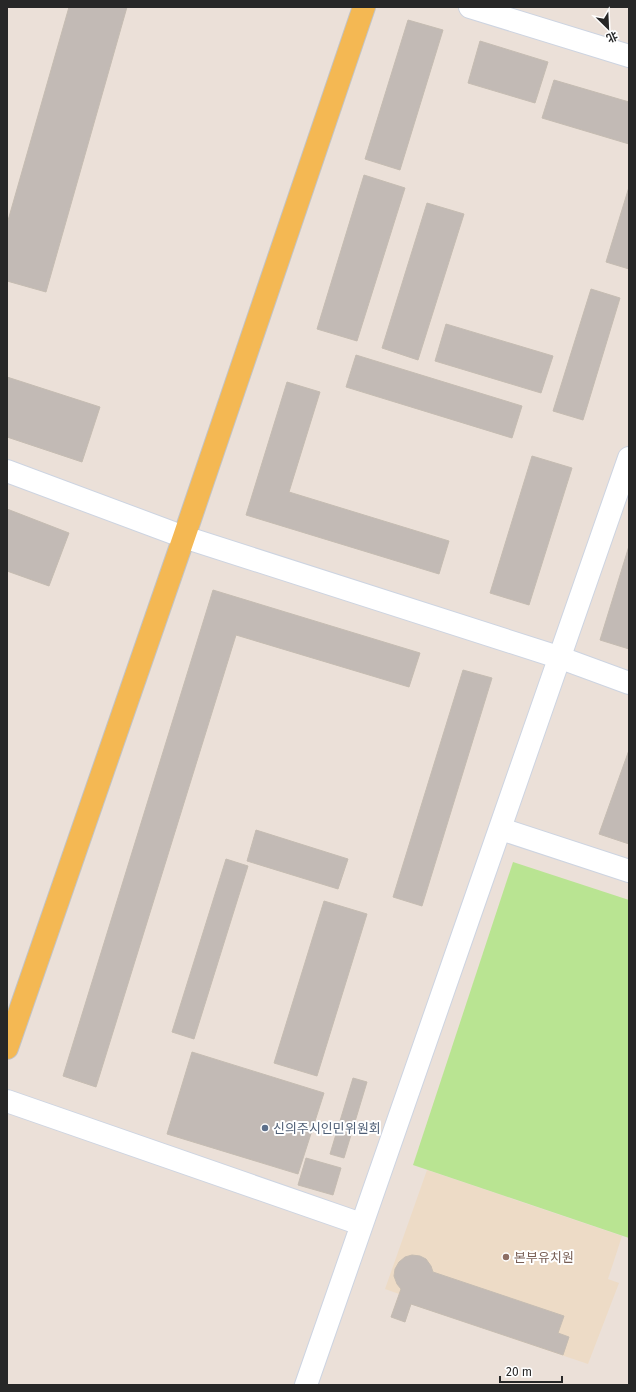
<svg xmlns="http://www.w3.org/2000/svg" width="636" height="1392" viewBox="0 0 636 1392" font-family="'Fira Sans','Noto Sans SC','Noto Sans KR',sans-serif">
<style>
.education{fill:#eddbc6}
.green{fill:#b9e492}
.building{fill:#c2bab5;stroke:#c5bcb2}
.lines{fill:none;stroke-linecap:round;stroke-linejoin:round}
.minor-casing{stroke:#cdd4e1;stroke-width:24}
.major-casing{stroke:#c3c3c3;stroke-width:24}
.minor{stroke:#fff;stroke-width:22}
.major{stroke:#f4b853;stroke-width:22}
.service-dot{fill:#5c6f8a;stroke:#fff;stroke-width:1.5}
.education-dot{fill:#8d6e63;stroke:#fff;stroke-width:1.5}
.labels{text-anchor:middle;stroke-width:4;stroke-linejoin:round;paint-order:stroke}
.service-label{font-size:13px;fill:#4e5e75;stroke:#fff;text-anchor:start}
.education-label{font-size:13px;fill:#785e54;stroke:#fff;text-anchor:start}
</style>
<rect width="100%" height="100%" fill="#ebe0d8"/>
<path class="education" d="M 427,1170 L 622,1236 L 608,1279 L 619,1283 L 588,1364 L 411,1304 L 405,1322 L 391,1317 L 399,1294 L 385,1289 Z"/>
<path class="green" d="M 513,862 L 629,900 L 629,1238 L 413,1165 Z"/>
<g class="building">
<path d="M 69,7 L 127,7 L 46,292 L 7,281 L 7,224 Z"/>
<path d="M 408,20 L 443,30 L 400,170 L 365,159 Z"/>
<path d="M 480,41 L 548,62 L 535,103 L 468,83 Z"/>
<path d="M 554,80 L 629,102 L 629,144 L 542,118 Z"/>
<path d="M 364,175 L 405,188 L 357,341 L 317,329 Z"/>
<path d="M 629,187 L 629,269 L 606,262 Z"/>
<path d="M 427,203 L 464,214 L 418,360 L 382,348 Z"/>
<path d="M 591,289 L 620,298 L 583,420 L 553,411 Z"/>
<path d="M 446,324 L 553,356 L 541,393 L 435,361 Z"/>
<path d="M 356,355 L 522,406 L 512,438 L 346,387 Z"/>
<path d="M 7,377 L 100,407 L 82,462 L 7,437 Z"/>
<path d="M 287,382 L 320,392 L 289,492 L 449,541 L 439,574 L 246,515 Z"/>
<path d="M 532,456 L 572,468 L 529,605 L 490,593 Z"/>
<path d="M 7,509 L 69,533 L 49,586 L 7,571 Z"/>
<path d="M 629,546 L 629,649 L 600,640 Z"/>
<path d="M 213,590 L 420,653 L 409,687 L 236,635 L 96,1087 L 63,1076 Z"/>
<path d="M 463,670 L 492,678 L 422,906 L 393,897 Z"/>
<path d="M 629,750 L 629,844 L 599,834 Z"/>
<path d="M 256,830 L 348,859 L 338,889 L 247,861 Z"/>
<path d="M 226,859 L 248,866 L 194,1039 L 172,1032 Z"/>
<path d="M 324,901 L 367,914 L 317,1076 L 274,1063 Z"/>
<path d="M 192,1052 L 324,1093 L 298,1174 L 167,1134 Z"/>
<path d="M 353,1078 L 367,1082 L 344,1158 L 330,1154 Z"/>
<path d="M 306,1158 L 341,1168 L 333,1195 L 298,1185 Z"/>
<path d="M 412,1255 L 420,1256 L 426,1259 L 431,1266 L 433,1272 L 564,1316 L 558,1333 L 569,1337 L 563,1355 L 411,1304 L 405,1322 L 391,1317 L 401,1289 L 397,1284 L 394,1276 L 395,1269 L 399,1262 L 405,1257 Z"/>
</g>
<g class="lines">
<defs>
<g id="minor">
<path d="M 470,7 L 629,56"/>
<path d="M 7,471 L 184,537 L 561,658 L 629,683"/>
<path d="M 501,829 L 629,871"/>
<path d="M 7,1101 L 361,1224"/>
<path d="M 306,1385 C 411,1075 524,768 629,458"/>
</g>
<path id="major" d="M 7,1048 L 184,537 L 364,7"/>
</defs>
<use href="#minor" class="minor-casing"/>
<use href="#major" class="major-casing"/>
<use href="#minor" class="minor"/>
<use href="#major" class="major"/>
</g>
<circle class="service-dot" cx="265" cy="1128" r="4"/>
<circle class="education-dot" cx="506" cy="1257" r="4"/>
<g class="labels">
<g class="service-label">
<text x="273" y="1133">신의주시인민위원회</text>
</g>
<g class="education-label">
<text x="514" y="1262">본부유치원</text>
</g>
</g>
<rect width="636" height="1392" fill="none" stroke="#272727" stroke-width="16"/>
<g transform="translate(608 28) rotate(156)" stroke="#ffffff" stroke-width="3" paint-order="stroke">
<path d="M0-3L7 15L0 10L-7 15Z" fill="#272727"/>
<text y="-6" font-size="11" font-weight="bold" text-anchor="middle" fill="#272727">北</text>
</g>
<path d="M500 1376v6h62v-6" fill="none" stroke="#272727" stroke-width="2"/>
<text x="506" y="1376" font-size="12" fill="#272727" stroke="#ffffff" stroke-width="3" paint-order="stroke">20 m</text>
</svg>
